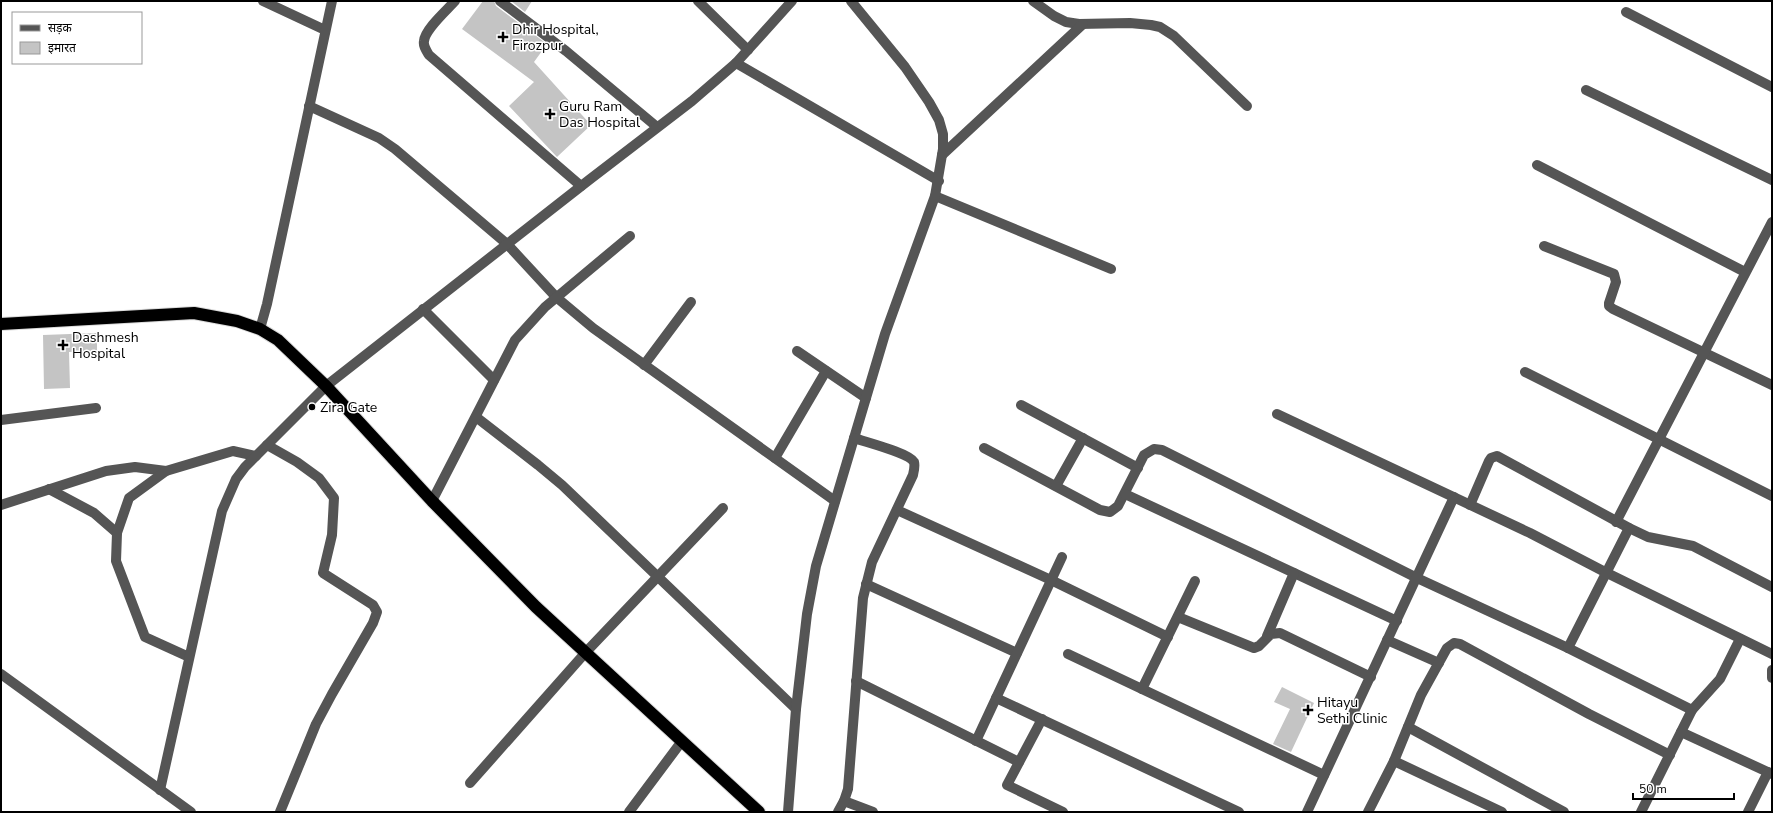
<svg xmlns="http://www.w3.org/2000/svg" width="1773" height="813" viewBox="0 0 1773 813" font-family="'Nunito Sans','Noto Sans Devanagari',sans-serif">
<style>
.building{fill:#c4c4c4}
.lines{fill:none;stroke-linecap:round;stroke-linejoin:round}
.highway-casing{stroke:#dbdbdb;stroke-width:14}
.minor{stroke:#555;stroke-width:10}
.highway{stroke:#000;stroke-width:12}
.poi-dot{fill:#000;stroke:#fff;stroke-width:1.5}
.labels{text-anchor:middle;stroke-width:3;stroke-linejoin:round;paint-order:stroke}
.poi-label{font-size:14px;fill:#000;stroke:#fff;text-anchor:start}
</style>
<rect width="100%" height="100%" fill="#fff"/>
<g class="building">
<path d="M 483,1 L 494,1 L 496,6 L 547,44 L 534,62 L 591,125 L 557,157 L 509,106 L 534,82 L 462,29 Z"/>
<path d="M 511,1 L 532,1 L 525,12 Z"/>
<path d="M 97,333 L 97,351 L 69,352 L 70,388 L 44,389 L 43,335 Z"/>
<path d="M 1282,687 L 1314,703 L 1291,752 L 1273,744 L 1290,709 L 1274,702 Z"/>
</g>
<g class="lines">
<defs>
<path id="highway" d="M 1,324 L 194,313 L 237,321 L 260,329 L 278,340 L 326,386 L 432,501 L 536,607 L 759,812"/>
</defs>
<use href="#highway" class="highway-casing"/>
<g class="minor">
<path d="M 263,1 L 325,30"/>
<path d="M 455,1 C 447,10 425,29 424,41 C 423,46 426,50 429,55 L 581,186"/>
<path d="M 500,1 L 566,51 L 657,127"/>
<path d="M 698,1 L 748,50"/>
<path d="M 1033,1 L 1054,16 L 1066,22 L 1079,24 L 1130,23 L 1151,25 L 1160,27 L 1174,36 L 1247,106"/>
<path d="M 1626,12 L 1772,87"/>
<path d="M 736,63 L 939,181"/>
<path d="M 1586,90 L 1772,180"/>
<path d="M 309,106 L 379,138 L 395,149 L 507,244 L 556,297 L 593,328 L 835,501"/>
<path d="M 942,155 L 1083,24"/>
<path d="M 1537,165 L 1745,272"/>
<path d="M 935,196 L 1111,269"/>
<path d="M 1544,246 L 1614,274 L 1616,282 L 1609,303 L 1609,306 L 1613,309 L 1772,385"/>
<path d="M 423,309 L 494,380"/>
<path d="M 260,329 L 267,304 L 332,1"/>
<path d="M 797,351 L 866,398"/>
<path d="M 644,365 L 691,302"/>
<path d="M 1525,372 L 1772,496"/>
<path d="M 1021,405 L 1138,468"/>
<path d="M 1277,414 L 1530,533 L 1605,572 L 1772,654"/>
<path d="M 476,417 L 538,465 L 562,485 L 796,709"/>
<path d="M 1,420 L 96,408"/>
<path d="M 267,445 L 297,462 L 319,478 L 334,498 L 332,535 L 323,573 L 373,605 L 377,612 L 373,623 L 332,694 L 316,724 L 280,812"/>
<path d="M 984,448 L 1100,510 L 1110,512 L 1118,506 L 1144,455 L 1154,449 L 1162,450 L 1417,578 L 1568,648 L 1692,710"/>
<path d="M 775,458 L 826,371"/>
<path d="M 1056,486 L 1083,438"/>
<path d="M 49,489 L 94,513 L 117,533"/>
<path d="M 1125,494 L 1397,621"/>
<path d="M 432,501 L 515,340 L 545,307 L 630,236"/>
<path d="M 1,505 L 106,471 L 135,467 L 166,471"/>
<path d="M 1470,505 L 1489,461 L 1491,458 L 1497,456 L 1629,528 L 1648,537 L 1693,546 L 1772,587"/>
<path d="M 897,510 L 1051,580 L 1168,637"/>
<path d="M 1616,522 L 1772,222"/>
<path d="M 866,584 L 1017,653"/>
<path d="M 1178,617 L 1254,648 L 1259,646 L 1271,634 L 1280,633 L 1371,677"/>
<path d="M 1267,636 L 1294,573"/>
<path d="M 1387,640 L 1439,663"/>
<path d="M 1568,648 L 1629,528"/>
<path d="M 1068,654 L 1324,775"/>
<path d="M 189,657 L 145,637 L 116,561 L 117,533 L 129,498 L 166,471 L 233,451 L 256,456"/>
<path d="M 1772,670 L 1772,678"/>
<path d="M 1,674 L 191,812"/>
<path d="M 856,681 L 1019,762"/>
<path d="M 1142,689 L 1195,581"/>
<path d="M 996,698 L 1239,812"/>
<path d="M 1042,719 L 1007,785 L 1063,812"/>
<path d="M 1408,727 L 1564,812"/>
<path d="M 1681,732 L 1772,774"/>
<path d="M 976,741 L 1062,557"/>
<path d="M 1394,761 L 1502,812"/>
<path d="M 470,783 L 586,652 L 723,508"/>
<path d="M 160,790 L 222,511 L 236,479 L 245,467 L 326,386 L 589,180 L 692,101 L 736,63 L 792,1"/>
<path d="M 844,801 L 873,812"/>
<path d="M 629,812 L 682,741"/>
<path d="M 788,812 L 796,709 L 807,614 L 816,566 L 885,334 L 935,196 L 943,149 L 943,134 L 939,120 L 929,102 L 905,67 L 851,1"/>
<path d="M 838,812 L 844,801 L 848,789 L 863,598 L 872,562 L 913,475 C 914,471 915,466 914,462 C 909,453 865,442 854,438"/>
<path d="M 1307,812 L 1454,497"/>
<path d="M 1368,812 L 1394,761 L 1421,695 L 1447,648 L 1454,643 L 1460,644 L 1589,714 L 1670,755"/>
<path d="M 1641,812 L 1692,710 L 1720,679 L 1740,639"/>
<path d="M 1748,812 L 1768,772"/>
</g>
<use href="#highway" class="highway"/>
</g>
<g class="poi-dot">
<path d="M501 31h4v4h4v4h-4v4h-4v-4h-4v-4h4z"/>
<path d="M548 108h4v4h4v4h-4v4h-4v-4h-4v-4h4z"/>
<path d="M61 339h4v4h4v4h-4v4h-4v-4h-4v-4h4z"/>
<circle cx="312" cy="407" r="4"/>
<path d="M1306 704h4v4h4v4h-4v4h-4v-4h-4v-4h4z"/>
</g>
<g class="labels">
<g class="poi-label">
<text x="512" y="34">Dhir Hospital,<tspan x="512" dy="16">Firozpur</tspan></text>
<text x="559" y="111">Guru Ram<tspan x="559" dy="16">Das Hospital</tspan></text>
<text x="72" y="342">Dashmesh<tspan x="72" dy="16">Hospital</tspan></text>
<text x="320" y="412">Zira Gate</text>
<text x="1317" y="707">Hitayu<tspan x="1317" dy="16">Sethi Clinic</tspan></text>
</g>
</g>
<rect width="1773" height="813" fill="none" stroke="#000000" stroke-width="4"/>
<rect x="12" y="12" width="130" height="52" fill="#ffffff" stroke="#999999"/>
<rect x="20" y="25" width="20" height="6" fill="#555555" stroke="#999999"/>
<text x="48" y="32" font-size="12" fill="#000000">सड़क</text>
<rect x="20" y="42" width="20" height="12" fill="#c4c4c4" stroke="#999999"/>
<text x="48" y="52" font-size="12" fill="#000000">इमारत</text>
<path d="M1633 793v6h101v-6" fill="none" stroke="#000000" stroke-width="2"/>
<text x="1639" y="793" font-size="12" fill="#000000" stroke="#ffffff" stroke-width="3" paint-order="stroke">50 m</text>
</svg>
